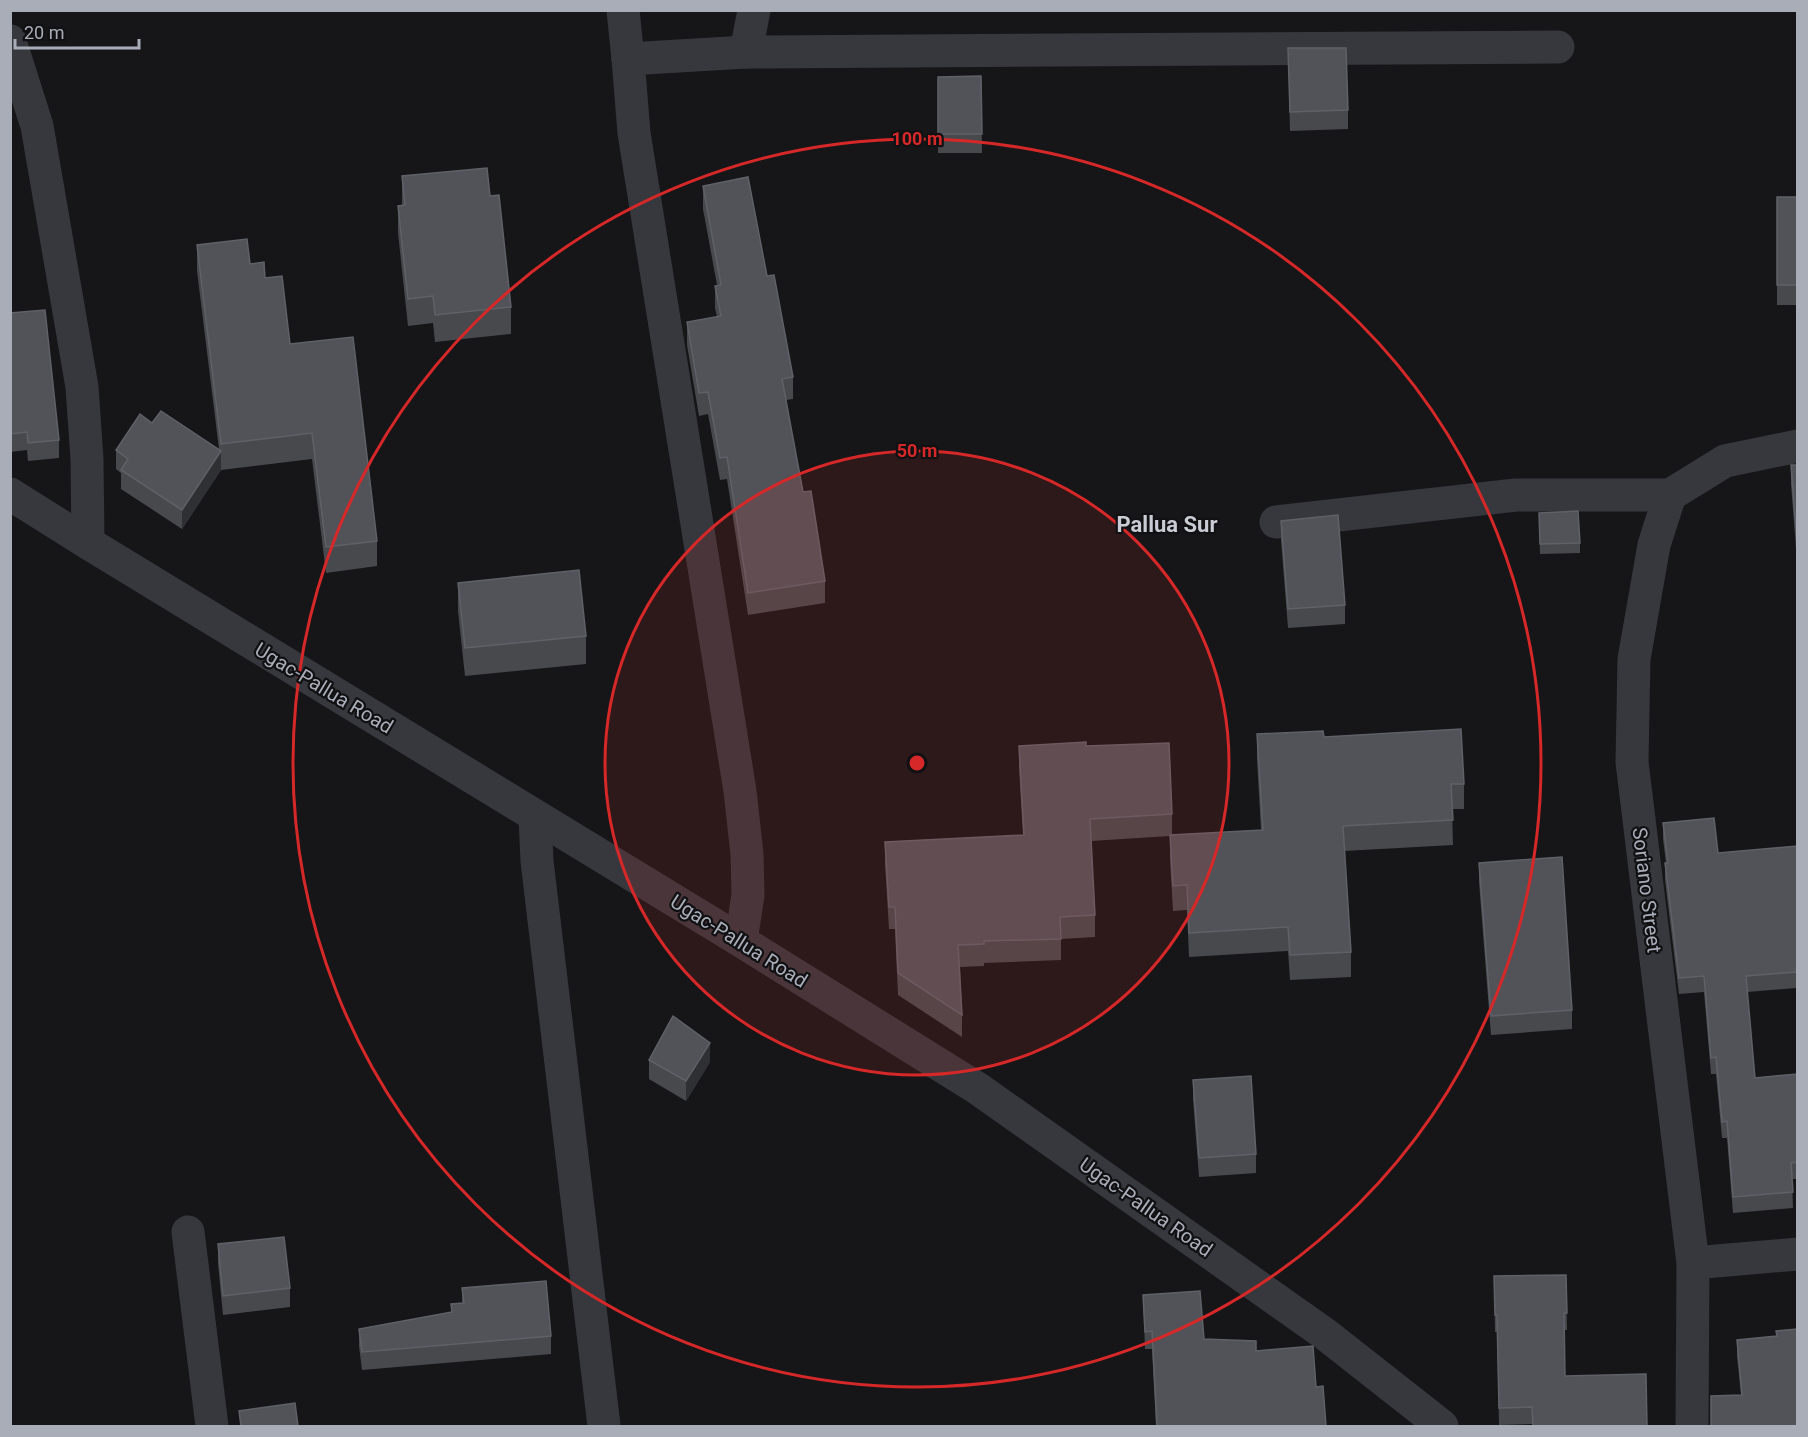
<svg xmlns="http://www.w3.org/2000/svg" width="1808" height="1437" viewBox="0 0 1808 1437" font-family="Roboto,sans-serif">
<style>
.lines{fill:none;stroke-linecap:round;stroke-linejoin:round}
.minor{stroke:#37383d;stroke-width:33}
.wall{fill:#47494d}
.shaded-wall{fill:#2f3033}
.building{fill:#525359;stroke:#5f6168;stroke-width:1.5}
.ring{fill:none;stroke:#d62828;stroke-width:3}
.labels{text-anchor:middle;stroke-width:4.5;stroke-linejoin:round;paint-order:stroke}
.street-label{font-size:20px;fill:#a8adb8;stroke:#111113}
.quarter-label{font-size:22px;font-weight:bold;fill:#c9ccd4;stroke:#111113}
.centre{fill:#d62828;stroke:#111113;stroke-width:3}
.ring-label{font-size:18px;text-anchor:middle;font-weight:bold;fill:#d62828;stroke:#111113;stroke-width:4.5;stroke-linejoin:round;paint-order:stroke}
</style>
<rect width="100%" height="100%" fill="#161618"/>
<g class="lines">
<g class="minor">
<path d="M 623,10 L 628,59"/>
<path d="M 10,41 L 37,126 L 82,387 L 87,459 L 88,543"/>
<path d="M 746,52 L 754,10"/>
<path d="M 10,494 L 88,543 L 741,941 L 977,1088 L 1325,1334 L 1442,1426"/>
<path d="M 1276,522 L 1516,495 L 1670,495"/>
<path d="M 535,817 L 537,861 L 604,1426"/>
<path d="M 741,941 L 748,895 L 747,854 L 740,791 L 634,133 L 628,59 L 746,52 L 1558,47"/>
<path d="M 188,1232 L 212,1426"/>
<path d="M 1693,1263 L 1798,1254"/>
<path d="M 1692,1426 L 1693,1263 L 1632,762 L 1634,659 L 1654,545 L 1670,495 L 1725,461 L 1798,446"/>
</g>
</g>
<g class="wall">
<path d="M 1288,48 L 1348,110 L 1348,129 L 1290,131 Z"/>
<path d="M 981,76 L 982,153 L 938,153 L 938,77 Z"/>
<path d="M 402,176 L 490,196 L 511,307 L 511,334 L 435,342 L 433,323 L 408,326 L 398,233 L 398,206 L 402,205 Z"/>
<path d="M 703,186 L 767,276 L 793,377 L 793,399 L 786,400 L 803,492 L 825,581 L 825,603 L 748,615 L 727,479 L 720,480 L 708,414 L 699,416 L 687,345 L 687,322 L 717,317 L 715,308 L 715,286 L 717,285 L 703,209 Z"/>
<rect x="1777" y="197" width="20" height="108"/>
<path d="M 197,245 L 265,278 L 290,344 L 377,541 L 377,566 L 326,573 L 312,459 L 221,470 L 182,529 L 121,489 L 121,473 L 116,469 L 116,450 L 152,423 L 219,449 L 197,271 Z"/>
<path d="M 10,313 L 59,440 L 59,458 L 28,461 L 27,450 L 10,452 Z"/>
<path d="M 1791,465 L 1797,465 L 1797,562 L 1791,484 Z"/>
<path d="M 1539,513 L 1580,543 L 1580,553 L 1540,554 Z"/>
<path d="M 1281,521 L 1345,605 L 1345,624 L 1288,628 L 1281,540 Z"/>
<path d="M 458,583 L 586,636 L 586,664 L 465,676 L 458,611 Z"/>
<path d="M 1257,734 L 1324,737 L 1464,784 L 1464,809 L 1452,809 L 1453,845 L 1344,851 L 1351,952 L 1351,977 L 1290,980 L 1288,951 L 1189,957 L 1187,910 L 1173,911 L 1170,860 L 1170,836 L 1091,841 L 1095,915 L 1095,937 L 1061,939 L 1061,960 L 984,963 L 984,966 L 960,967 L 962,1015 L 962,1037 L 898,995 L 895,929 L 889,929 L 885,864 L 885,842 L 1023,835 L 1019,768 L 1019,746 L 1086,746 L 1172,814 L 1172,835 L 1261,830 L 1257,759 Z"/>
<path d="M 1663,823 L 1718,853 L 1797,846 L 1797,985 L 1796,985 L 1796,988 L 1747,992 L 1755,1078 L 1797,1074 L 1797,1179 L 1792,1179 L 1793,1208 L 1733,1213 L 1727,1138 L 1722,1138 L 1716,1074 L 1711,1074 L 1704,992 L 1679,994 L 1665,880 L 1665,863 L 1666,863 L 1663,839 Z"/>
<path d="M 1479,863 L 1572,1010 L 1572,1029 L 1491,1035 L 1479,882 Z"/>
<path d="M 649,1060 L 710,1062 L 686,1101 L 649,1079 Z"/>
<path d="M 1193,1080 L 1256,1154 L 1256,1173 L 1199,1177 L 1193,1099 Z"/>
<path d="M 218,1244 L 290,1288 L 290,1307 L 223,1315 L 218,1264 Z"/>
<path d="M 1566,1275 L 1567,1330 L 1564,1330 L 1565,1376 L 1647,1426 L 1532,1426 L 1532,1424 L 1499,1425 L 1497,1332 L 1495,1332 L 1494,1276 Z"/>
<path d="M 462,1288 L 551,1336 L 551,1354 L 362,1370 L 359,1346 L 359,1329 L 451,1312 L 451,1304 L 462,1304 Z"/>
<path d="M 1143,1295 L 1204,1339 L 1256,1351 L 1316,1387 L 1326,1426 L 1156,1426 L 1152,1349 L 1145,1349 Z"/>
<path d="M 1737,1340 L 1797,1426 L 1741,1395 L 1737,1356 Z"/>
</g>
<g class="shaded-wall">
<path d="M 221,451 L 221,470 L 182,529 L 182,510 Z"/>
<path d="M 710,1043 L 710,1062 L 686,1101 L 686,1081 Z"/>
</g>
<g class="building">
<path d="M 1288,48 L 1346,48 L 1348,110 L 1290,112 Z"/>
<path d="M 981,76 L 982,134 L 938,134 L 938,77 Z"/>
<path d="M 487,168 L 490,196 L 499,195 L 511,307 L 435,315 L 433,296 L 408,299 L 398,206 L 405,205 L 402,176 Z"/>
<path d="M 748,177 L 767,276 L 774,275 L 793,377 L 782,379 L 803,492 L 811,491 L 825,581 L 748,593 L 727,457 L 720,458 L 708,392 L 699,393 L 687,322 L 721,316 L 715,286 L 721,285 L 703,186 Z"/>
<rect x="1777" y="197" width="20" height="88"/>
<path d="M 247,239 L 250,264 L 264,262 L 265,278 L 282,276 L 290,344 L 353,337 L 377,541 L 326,547 L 312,433 L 221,444 L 197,245 Z"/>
<path d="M 45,310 L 59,440 L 28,443 L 27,432 L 10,434 L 10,313 Z"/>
<path d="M 161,411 L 221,451 L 182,510 L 121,470 L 128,459 L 116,450 L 140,414 L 152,423 Z"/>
<path d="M 1791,465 L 1797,465 L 1797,543 Z"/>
<path d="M 1578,511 L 1580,543 L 1540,544 L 1539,513 Z"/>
<path d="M 1338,515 L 1345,605 L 1288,609 L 1281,521 Z"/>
<path d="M 579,570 L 586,636 L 465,648 L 458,583 Z"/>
<path d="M 1461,729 L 1464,784 L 1451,784 L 1453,820 L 1343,826 L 1351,952 L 1290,955 L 1288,927 L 1189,933 L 1187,885 L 1173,886 L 1170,835 L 1263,830 L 1257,734 L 1323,731 L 1324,737 Z"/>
<path d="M 1086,742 L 1086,746 L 1169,743 L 1172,814 L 1090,819 L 1095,915 L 1060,917 L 1061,939 L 984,941 L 984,944 L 958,945 L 962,1015 L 898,973 L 895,907 L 889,907 L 885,842 L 1024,835 L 1019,746 Z"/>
<path d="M 1714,818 L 1718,853 L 1797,846 L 1797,968 L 1796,968 L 1796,972 L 1746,976 L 1755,1078 L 1797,1074 L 1797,1162 L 1791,1163 L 1793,1192 L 1733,1197 L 1727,1121 L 1722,1122 L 1716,1057 L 1711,1058 L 1704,976 L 1679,978 L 1665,863 L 1668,863 L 1663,823 Z"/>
<path d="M 1562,857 L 1572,1010 L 1491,1016 L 1479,863 Z"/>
<path d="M 673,1016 L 710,1043 L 686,1081 L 649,1060 Z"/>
<path d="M 1251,1076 L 1256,1154 L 1199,1158 L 1193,1080 Z"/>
<path d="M 284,1237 L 290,1288 L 223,1296 L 218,1244 Z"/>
<path d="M 1566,1275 L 1567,1313 L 1564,1313 L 1565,1376 L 1646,1374 L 1647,1426 L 1533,1426 L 1532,1407 L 1499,1408 L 1497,1315 L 1495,1315 L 1494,1276 Z"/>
<path d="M 546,1281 L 551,1336 L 362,1352 L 359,1329 L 452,1312 L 451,1304 L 464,1303 L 462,1288 Z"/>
<path d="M 1200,1291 L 1204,1339 L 1256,1341 L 1256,1351 L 1313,1346 L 1316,1387 L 1323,1386 L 1326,1426 L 1157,1426 L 1152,1331 L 1145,1332 L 1143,1295 Z"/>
<path d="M 1797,1329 L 1797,1426 L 1711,1426 L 1711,1396 L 1742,1395 L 1737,1340 L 1777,1336 L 1776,1331 Z"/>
<path d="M 295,1403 L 298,1426 L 241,1426 L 239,1411 Z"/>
</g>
<circle cx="917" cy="763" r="312" fill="#d62828" fill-opacity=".12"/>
<g class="ring">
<circle cx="917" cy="763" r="312"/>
<circle cx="917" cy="763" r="624"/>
</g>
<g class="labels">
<g class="street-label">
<text transform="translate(324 688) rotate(31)" y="7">Ugac-Pallua Road</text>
<text transform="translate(1647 890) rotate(83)" y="7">Soriano Street</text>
<text transform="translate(739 941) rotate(32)" y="7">Ugac-Pallua Road</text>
<text transform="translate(1146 1207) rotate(35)" y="7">Ugac-Pallua Road</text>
</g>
<g class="quarter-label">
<text x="1167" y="532">Pallua Sur</text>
</g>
</g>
<circle cx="917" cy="763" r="9" class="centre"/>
<g class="ring-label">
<text x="917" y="145">100 m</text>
<text x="917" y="457">50 m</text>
</g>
<rect width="1808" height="1437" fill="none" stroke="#a8adb8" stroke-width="24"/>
<path d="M15 39v9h124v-9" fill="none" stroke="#a8adb8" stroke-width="3"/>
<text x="24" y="39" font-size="18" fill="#a8adb8" stroke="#111113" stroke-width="4.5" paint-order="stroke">20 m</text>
</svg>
